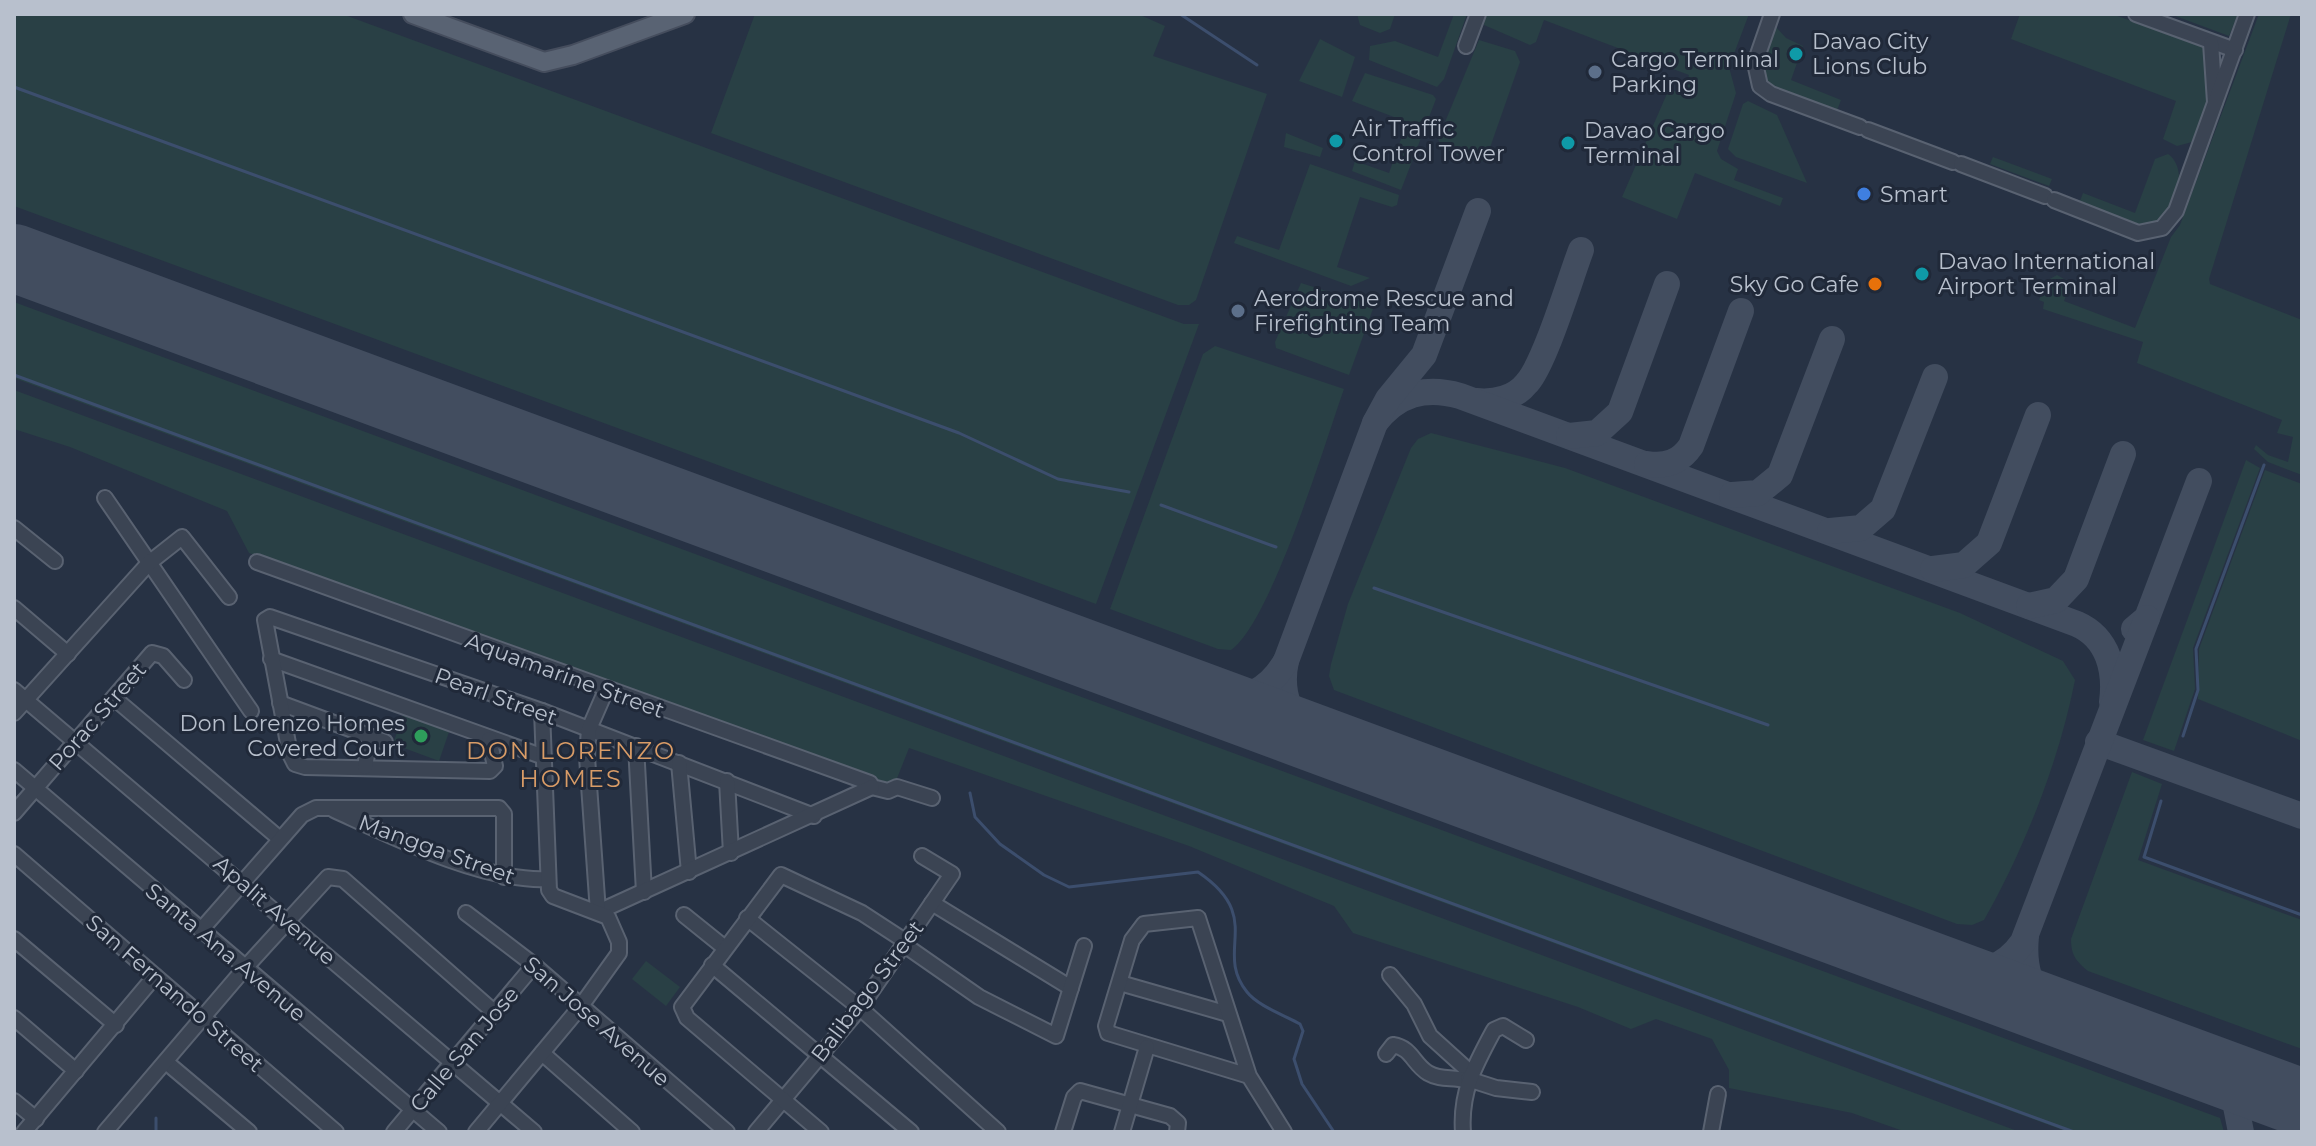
<svg xmlns="http://www.w3.org/2000/svg" width="2316" height="1146" viewBox="0 0 2316 1146" font-family="Montserrat,sans-serif">
<style>
.green{fill:#294045}
.lines{fill:none;stroke-linecap:round;stroke-linejoin:round}
.stream{stroke:#3c4e6d;stroke-width:3}
.taxiway{stroke:#424d5f;stroke-width:26}
.runway{stroke:#424d5f;stroke-width:68}
.minor-casing{stroke:#596271;stroke-width:18}
.major-casing{stroke:#454d5d;stroke-width:22}
.minor{stroke:#3b4453;stroke-width:14}
.major{stroke:#596373;stroke-width:18}
.culture-dot{fill:#0f9aa8;stroke:#202939;stroke-width:3}
.service-dot{fill:#5c6f8a;stroke:#202939;stroke-width:3}
.shop-dot{fill:#3f7fe0;stroke:#202939;stroke-width:3}
.food-dot{fill:#e8710a;stroke:#202939;stroke-width:3}
.leisure-dot{fill:#2e9e5b;stroke:#202939;stroke-width:3}
.labels{text-anchor:middle;stroke-width:6;stroke-linejoin:round;paint-order:stroke}
.poi-label{font-size:22px;fill:#b8c0cd;stroke:#202939;text-anchor:start}
.street-label{font-size:22px;fill:#b8c0cd;stroke:#202939}
.neighbourhood-label{font-size:24px;letter-spacing:2px;fill:#d99c67;stroke:#202939}
</style>
<rect width="100%" height="100%" fill="#273244"/>
<g class="green">
<path d="M 14,14 L 342,14 L 1184,324 L 1199,324 L 1096,604 L 14,206 Z"/>
<path d="M 755,14 L 1138,14 L 1165,26 L 1153,56 L 1267,94 L 1196,300 L 1189,305 L 1178,305 L 711,133 Z"/>
<path d="M 1357,14 L 1395,14 L 1390,29 L 1380,33 L 1360,25 Z"/>
<path d="M 1454,14 L 1467,14 L 1444,79 L 1437,87 L 1369,60 L 1370,46 L 1395,41 L 1438,57 Z"/>
<path d="M 1485,14 L 1749,14 L 1729,67 L 1736,93 L 1717,151 L 1721,159 L 1738,169 L 1734,180 L 1783,198 L 1780,206 L 1695,173 L 1677,219 L 1622,197 L 1669,89 L 1683,94 L 1689,75 L 1544,20 L 1536,42 L 1530,45 L 1484,25 Z"/>
<path d="M 2020,14 L 2112,14 L 2206,48 L 2211,101 L 2192,142 L 2177,146 L 2163,139 L 2176,101 L 2011,39 Z"/>
<path d="M 2170,14 L 2238,14 L 2229,36 Z"/>
<path d="M 2259,14 L 2291,14 L 2209,279 L 2210,284 L 2302,320 L 2302,475 L 2268,462 L 2254,449 L 2256,445 L 2268,455 L 2288,462 L 2293,437 L 2277,433 L 2282,420 L 2137,363 L 2143,342 L 2043,309 L 2044,302 L 2039,300 L 2048,280 L 2057,275 L 2071,283 L 2064,301 L 2135,328 L 2171,237 L 2180,225 Z"/>
<path d="M 1774,25 L 1786,38 L 1803,46 L 1791,80 L 1841,100 L 1836,113 L 1780,92 L 1765,82 L 1762,57 Z"/>
<path d="M 1320,39 L 1355,57 L 1342,97 L 1299,81 Z"/>
<path d="M 1479,40 L 1515,51 L 1520,62 L 1486,159 L 1479,163 L 1444,150 L 1438,139 Z"/>
<path d="M 1365,73 L 1433,95 L 1436,99 L 1401,190 L 1352,171 L 1355,161 L 1389,173 L 1407,122 L 1352,101 Z"/>
<path d="M 1748,101 L 1777,115 L 1807,183 L 1736,157 L 1728,149 L 1743,104 Z"/>
<path d="M 1286,133 L 1323,148 L 1320,157 L 1284,147 Z"/>
<path d="M 2168,154 C 2191,170 2175,219 2150,226 C 2137,230 2095,207 2080,201 L 2083,193 L 2135,213 L 2155,159 Z"/>
<path d="M 1993,157 L 2052,179 L 2049,186 L 1990,164 Z"/>
<path d="M 1310,164 L 1399,195 L 1397,205 L 1392,207 L 1360,197 L 1337,267 L 1370,278 L 1351,286 L 1234,243 L 1237,236 L 1279,250 Z"/>
<path d="M 1301,283 L 1374,306 L 1349,375 L 1276,348 L 1275,342 Z"/>
<path d="M 14,302 L 2220,1118 L 2224,1132 L 2068,1132 L 14,378 Z"/>
<path d="M 1215,346 L 1344,389 C 1325,443 1271,622 1231,650 L 1218,649 L 1110,609 L 1203,354 Z"/>
<path d="M 14,390 L 2020,1132 L 1906,1132 L 1852,1113 L 1729,1088 L 1729,1070 L 1712,1039 L 1656,1019 L 1631,1029 L 1578,1007 L 1353,933 L 1334,906 L 1189,846 L 909,748 L 894,786 L 249,553 L 227,511 L 70,447 L 14,429 Z"/>
<path d="M 1431,433 L 1565,468 L 1960,613 L 2063,661 L 2075,680 C 2059,761 2025,848 1984,920 L 1972,925 L 1957,924 L 1334,690 L 1329,676 L 1331,664 L 1348,604 L 1411,448 L 1418,439 Z"/>
<path d="M 2246,460 L 2260,468 L 2193,648 L 2195,689 L 2174,751 L 2143,740 Z"/>
<path d="M 2265,470 L 2302,484 L 2302,741 L 2198,699 L 2199,649 Z"/>
<path d="M 404,712 L 450,729 L 439,761 L 393,744 Z"/>
<path d="M 2132,772 L 2162,784 L 2138,860 L 2302,920 L 2302,1049 L 2088,971 C 2076,961 2071,955 2071,939 Z"/>
<path d="M 646,961 L 680,987 L 666,1006 L 632,979 Z"/>
</g>
<g class="lines">
<g class="stream">
<path d="M 1180,14 L 1257,65"/>
<path d="M 14,87 L 959,433 L 1058,479 L 1129,492"/>
<path d="M 14,375 L 2074,1132"/>
<path d="M 1161,505 L 1276,547"/>
<path d="M 1374,588 L 1768,725"/>
<path d="M 2183,736 L 2198,690 L 2196,649 L 2264,465"/>
<path d="M 970,793 L 975,817 L 1000,844 L 1044,875 L 1069,887 L 1198,872 C 1266,918 1213,950 1247,992 C 1258,1006 1284,1015 1300,1024 L 1303,1031 L 1294,1059 L 1302,1084 L 1334,1132"/>
<path d="M 2161,801 L 2144,857 L 2302,915"/>
<path d="M 156,1132 L 156,1118"/>
</g>
<g class="taxiway">
<path d="M 1476,401 C 1495,403 1515,398 1527,383 C 1545,363 1570,279 1581,250"/>
<path d="M 1375,423 C 1397,394 1425,386 1460,396 L 2077,624 C 2109,638 2116,672 2112,702"/>
<path d="M 1569,436 L 1597,433 L 1620,412 L 1667,284"/>
<path d="M 1647,464 C 1666,467 1680,462 1691,446 L 1741,311"/>
<path d="M 1732,495 L 1758,493 L 1780,475 L 1832,339"/>
<path d="M 1830,531 L 1861,528 L 1883,509 L 1935,377"/>
<path d="M 1933,569 L 1964,565 L 1989,543 L 2038,415"/>
<path d="M 2029,606 L 2056,600 L 2076,579 L 2123,454"/>
<path d="M 2134,629 L 2147,618 L 2199,481"/>
<path d="M 1286,661 C 1279,693 1290,723 1319,740"/>
<path d="M 1210,699 C 1245,701 1268,692 1286,661 L 1375,423 L 1388,399 L 1424,355 L 1478,211"/>
<path d="M 2098,742 L 2302,816"/>
<path d="M 2026,936 C 2023,968 2029,988 2053,1011"/>
<path d="M 1950,972 C 1981,974 2004,969 2023,942 L 2147,618"/>
<path d="M 2230,1076 L 2241,1132"/>
</g>
<path class="runway" d="M 14,258 L 2302,1103"/>
<defs>
<g id="minor">
<path d="M 1772,14 L 1755,63 L 1760,86 L 1771,94 L 1860,127"/>
<path d="M 2136,14 L 2235,50"/>
<path d="M 2211,43 L 2215,102"/>
<path d="M 1466,46 L 1478,14"/>
<path d="M 1868,130 L 1953,162"/>
<path d="M 1961,164 L 2045,196"/>
<path d="M 2054,200 L 2138,233 L 2162,228 L 2176,211 L 2247,14"/>
<path d="M 105,498 L 251,711"/>
<path d="M 14,528 L 55,561"/>
<path d="M 257,562 L 870,783 L 872,787 L 888,791 L 897,787 L 932,798"/>
<path d="M 14,608 L 68,654"/>
<path d="M 271,659 L 544,757"/>
<path d="M 14,690 L 534,1132"/>
<path d="M 114,698 L 280,839"/>
<path d="M 280,703 L 385,742"/>
<path d="M 14,713 L 149,563 L 182,537 L 229,597"/>
<path d="M 489,739 L 495,766 L 490,771 L 305,767 L 295,764 L 290,754 L 265,620 L 270,617 L 542,711 L 814,816"/>
<path d="M 636,746 L 644,892"/>
<path d="M 679,763 L 689,872"/>
<path d="M 365,767 L 370,737"/>
<path d="M 14,770 L 439,1132"/>
<path d="M 727,781 L 731,853"/>
<path d="M 334,810 C 393,837 483,882 547,879"/>
<path d="M 14,813 L 152,653 L 163,656 L 184,680"/>
<path d="M 14,854 L 336,1132"/>
<path d="M 932,903 L 1071,988"/>
<path d="M 598,912 L 872,787"/>
<path d="M 598,912 L 587,757 L 589,729 L 606,690"/>
<path d="M 466,913 L 534,965 L 727,1132"/>
<path d="M 684,915 L 725,948"/>
<path d="M 747,918 L 860,1008 L 998,1132"/>
<path d="M 201,930 L 302,815 L 316,808 L 499,808 L 504,814 L 504,877"/>
<path d="M 14,939 L 116,1025"/>
<path d="M 903,944 L 979,997 L 1056,1036 L 1084,946"/>
<path d="M 712,965 L 911,1132"/>
<path d="M 1390,975 L 1414,1004 L 1430,1036 L 1472,1074"/>
<path d="M 1120,983 L 1228,1014"/>
<path d="M 14,1018 L 76,1071"/>
<path d="M 542,1053 L 632,1132"/>
<path d="M 1386,1054 L 1393,1045 C 1412,1048 1413,1064 1428,1073 C 1442,1081 1453,1076 1467,1081"/>
<path d="M 166,1062 L 249,1132"/>
<path d="M 1249,1076 L 1108,1033 L 1106,1026 L 1132,940 L 1144,924 L 1198,918 L 1249,1076 L 1284,1132"/>
<path d="M 1468,1079 L 1496,1088 L 1532,1092"/>
<path d="M 14,1101 L 36,1119"/>
<path d="M 24,1132 L 155,976"/>
<path d="M 105,1132 L 245,968 L 328,877 L 343,879 L 494,1012"/>
<path d="M 394,1132 L 534,965"/>
<path d="M 476,1132 L 581,1006 L 619,953 L 619,942 L 608,917 L 553,896 L 549,890 L 542,711"/>
<path d="M 756,1132 L 860,1008 L 952,874 L 922,856"/>
<path d="M 821,1132 L 687,1018 L 682,1007 L 781,875 L 862,913 L 905,941"/>
<path d="M 1063,1132 L 1074,1097 L 1080,1091 L 1170,1116 L 1178,1123 L 1177,1132"/>
<path d="M 1122,1132 L 1147,1047"/>
<path d="M 1463,1132 C 1460,1092 1475,1065 1494,1030 L 1503,1026 L 1526,1040"/>
<path d="M 1711,1132 L 1718,1094"/>
</g>
<path id="major" d="M 413,14 L 544,62 L 573,55 L 685,14"/>
</defs>
<use href="#minor" class="minor-casing"/>
<use href="#major" class="major-casing"/>
<use href="#minor" class="minor"/>
<use href="#major" class="major"/>
</g>
<g class="culture-dot">
<circle cx="1796" cy="54" r="8"/>
<circle cx="1336" cy="141" r="8"/>
<circle cx="1568" cy="143" r="8"/>
<circle cx="1922" cy="274" r="8"/>
</g>
<g class="service-dot">
<circle cx="1595" cy="72" r="8"/>
<circle cx="1238" cy="311" r="8"/>
</g>
<circle class="shop-dot" cx="1864" cy="194" r="8"/>
<circle class="food-dot" cx="1875" cy="284" r="8"/>
<circle class="leisure-dot" cx="421" cy="736" r="8"/>
<g class="labels">
<g class="poi-label">
<text x="1812" y="49">Davao City<tspan x="1812" dy="25">Lions Club</tspan></text>
<text x="1611" y="67">Cargo Terminal<tspan x="1611" dy="25">Parking</tspan></text>
<text x="1352" y="136">Air Traffic<tspan x="1352" dy="25">Control Tower</tspan></text>
<text x="1584" y="138">Davao Cargo<tspan x="1584" dy="25">Terminal</tspan></text>
<text x="1880" y="202">Smart</text>
<text x="1938" y="269">Davao International<tspan x="1938" dy="25">Airport Terminal</tspan></text>
<text x="1859" y="292" text-anchor="end">Sky Go Cafe</text>
<text x="1254" y="306">Aerodrome Rescue and<tspan x="1254" dy="25">Firefighting Team</tspan></text>
<text x="405" y="731" text-anchor="end">Don Lorenzo Homes<tspan x="405" dy="25">Covered Court</tspan></text>
</g>
<g class="street-label">
<text transform="translate(565 675) rotate(20)" y="8">Aquamarine Street</text>
<text transform="translate(496 696) rotate(20)" y="8">Pearl Street</text>
<text transform="translate(97 716) rotate(-49)" y="8">Porac Street</text>
<text transform="translate(437 849) rotate(20)" y="8">Mangga Street</text>
<text transform="translate(275 910) rotate(41)" y="8">Apalit Avenue</text>
<text transform="translate(226 952) rotate(40)" y="8">Santa Ana Avenue</text>
<text transform="translate(867 991) rotate(-53)" y="8">Balibago Street</text>
<text transform="translate(175 993) rotate(41)" y="8">San Fernando Street</text>
<text transform="translate(597 1021) rotate(41)" y="8">San Jose Avenue</text>
<text transform="translate(464 1049) rotate(-50)" y="8">Calle San Jose</text>
</g>
<g class="neighbourhood-label">
<text x="571" y="759">DON LORENZO<tspan x="571" dy="28">HOMES</tspan></text>
</g>
</g>
<rect width="2316" height="1146" fill="none" stroke="#b8c0cd" stroke-width="32"/>
</svg>
